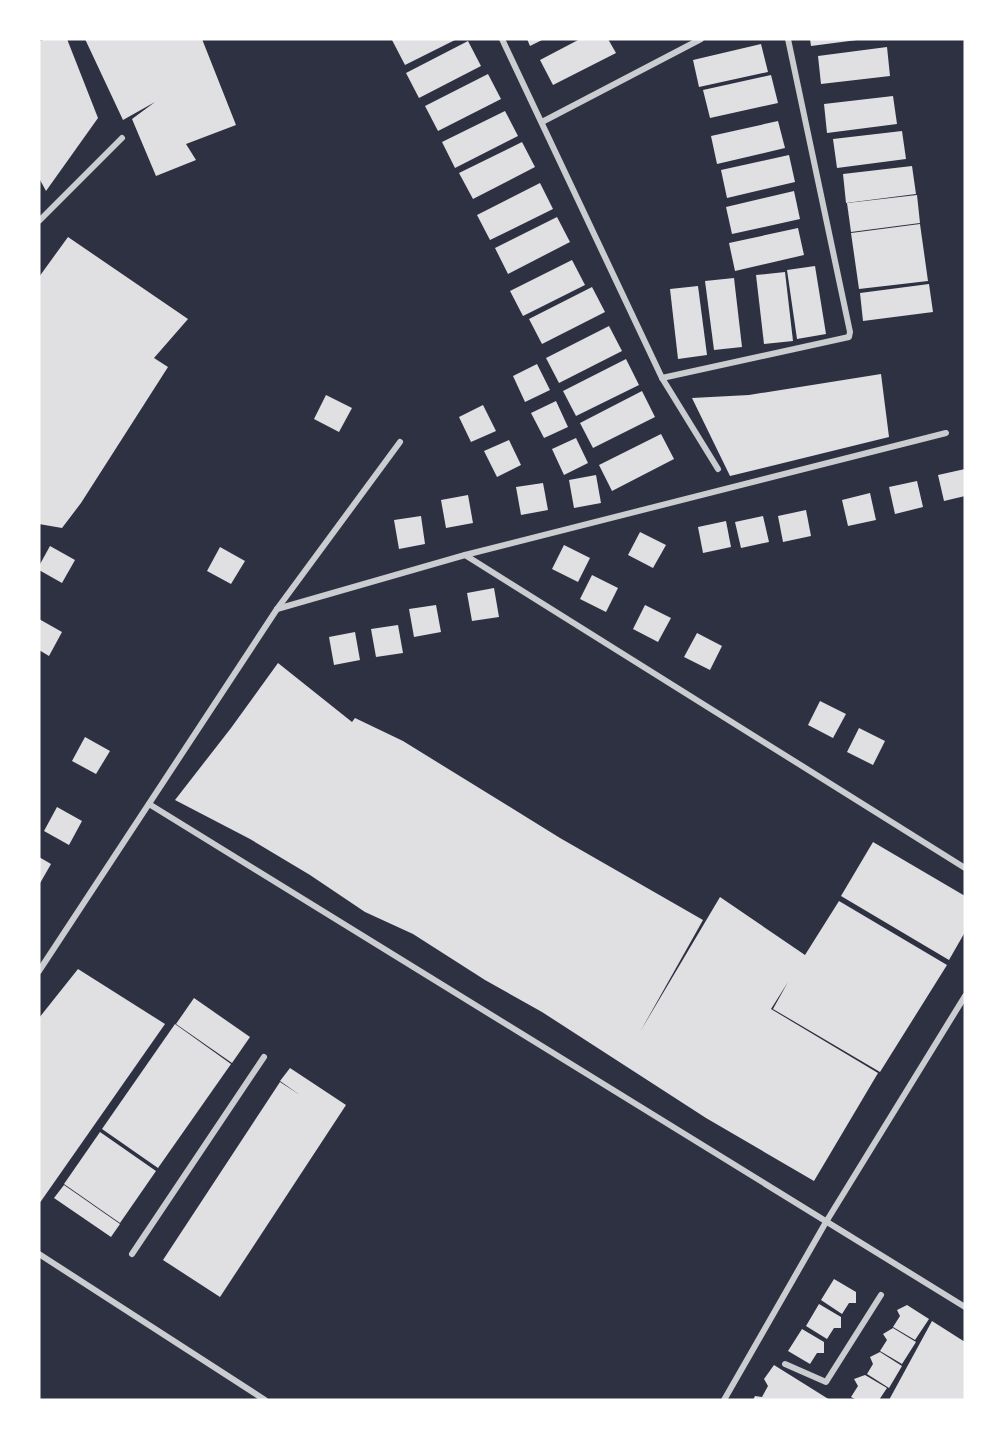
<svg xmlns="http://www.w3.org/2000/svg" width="1004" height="1439" viewBox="0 0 1004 1439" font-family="'PT Sans Narrow',sans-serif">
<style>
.building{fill:#e0e0e3}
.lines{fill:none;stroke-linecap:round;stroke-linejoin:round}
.minor{stroke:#caccd0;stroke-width:6}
</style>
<rect width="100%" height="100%" fill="#2d3142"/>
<g class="building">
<path d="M 47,39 L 67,39 L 98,118 L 46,191 L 39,178 L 39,41 Z"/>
<path d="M 85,39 L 202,39 L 236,125 L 186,144 L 196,160 L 156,176 L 132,119 L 155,102 L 123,120 Z"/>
<path d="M 394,39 L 457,39 L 405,65 L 392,40 Z"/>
<path d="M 527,39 L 544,39 L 530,46 Z"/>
<path d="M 580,39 L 608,39 L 616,53 L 553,85 L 540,60 Z"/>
<path d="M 810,39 L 857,39 L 857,40 L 811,46 Z"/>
<path d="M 468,41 L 481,66 L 419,98 L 406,73 Z"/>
<path d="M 761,44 L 768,72 L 699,87 L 693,60 Z"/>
<path d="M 887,47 L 890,76 L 821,84 L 818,56 Z"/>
<path d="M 488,74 L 501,99 L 438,131 L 425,106 Z"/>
<path d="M 771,75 L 778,103 L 710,118 L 703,90 Z"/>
<path d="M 893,96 L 897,124 L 827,133 L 824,104 Z"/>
<path d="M 505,111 L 518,136 L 455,168 L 442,142 Z"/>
<path d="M 778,121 L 785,148 L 717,164 L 711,136 Z"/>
<path d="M 902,131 L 906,159 L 837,168 L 833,139 Z"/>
<path d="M 522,142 L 535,167 L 473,199 L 459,173 Z"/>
<path d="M 789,155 L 795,182 L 727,198 L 721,170 Z"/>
<path d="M 912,166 L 916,194 L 846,203 L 843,174 Z"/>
<path d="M 540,183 L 553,209 L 490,240 L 477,215 Z"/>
<path d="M 794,191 L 800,219 L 732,234 L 726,207 Z"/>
<path d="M 917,195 L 920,223 L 851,232 L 847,203 Z"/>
<path d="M 557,217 L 570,242 L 508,274 L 495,248 Z"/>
<path d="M 920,224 L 928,281 L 859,289 L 851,233 Z"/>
<path d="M 798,228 L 804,255 L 735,271 L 729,243 Z"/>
<path d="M 68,237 L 188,319 L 154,358 L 168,367 L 81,503 L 62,528 L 39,524 L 39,277 Z"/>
<path d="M 572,260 L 585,285 L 523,316 L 510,291 Z"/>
<path d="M 815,266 L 826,334 L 797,339 L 787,270 Z"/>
<path d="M 785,272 L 793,341 L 764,344 L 756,275 Z"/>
<path d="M 734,278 L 742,347 L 714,350 L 705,281 Z"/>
<path d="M 929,284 L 933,312 L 863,321 L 860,293 Z"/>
<path d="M 698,286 L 707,355 L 678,359 L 670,289 Z"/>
<path d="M 592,287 L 605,312 L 542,344 L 529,319 Z"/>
<path d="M 609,326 L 622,351 L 559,383 L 546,358 Z"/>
<path d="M 626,359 L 639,385 L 576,416 L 563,391 Z"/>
<path d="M 537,364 L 550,390 L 525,402 L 513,376 Z"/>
<path d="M 881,374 L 889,437 L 730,476 L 692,398 L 749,395 Z"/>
<path d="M 642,391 L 655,417 L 593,448 L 580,423 Z"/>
<path d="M 326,395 L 352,408 L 339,432 L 314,419 Z"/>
<path d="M 556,401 L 568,427 L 544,438 L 531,413 Z"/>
<path d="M 483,405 L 496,431 L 471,442 L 459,417 Z"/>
<path d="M 661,434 L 674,459 L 612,491 L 599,465 Z"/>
<path d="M 576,438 L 588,463 L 564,475 L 552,449 Z"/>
<path d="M 509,440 L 521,465 L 497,477 L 484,451 Z"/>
<path d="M 965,469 L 965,496 L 944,501 L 938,475 Z"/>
<path d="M 596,475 L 601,503 L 574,508 L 569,480 Z"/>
<path d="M 917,481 L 923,507 L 895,514 L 889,487 Z"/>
<path d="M 543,483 L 548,510 L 521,515 L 516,487 Z"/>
<path d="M 870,493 L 876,520 L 848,526 L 842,500 Z"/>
<path d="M 468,495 L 473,523 L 446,528 L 441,500 Z"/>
<path d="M 806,510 L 811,536 L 783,542 L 778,516 Z"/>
<path d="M 421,516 L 425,544 L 399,549 L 394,520 Z"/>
<path d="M 763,516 L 769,542 L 741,548 L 735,522 Z"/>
<path d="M 726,521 L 731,547 L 703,553 L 698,527 Z"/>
<path d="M 640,532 L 666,545 L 653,568 L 628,555 Z"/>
<path d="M 564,545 L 590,558 L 578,582 L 552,569 Z"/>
<path d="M 50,546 L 75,560 L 62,583 L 39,570 L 39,566 Z"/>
<path d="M 220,547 L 245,561 L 231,584 L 207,571 Z"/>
<path d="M 592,575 L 618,588 L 606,612 L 580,599 Z"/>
<path d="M 494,588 L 499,617 L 472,621 L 467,593 Z"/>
<path d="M 436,605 L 441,632 L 414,637 L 409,609 Z"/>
<path d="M 645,605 L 671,618 L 658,642 L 633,629 Z"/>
<path d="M 39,619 L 62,632 L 49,656 L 39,650 Z"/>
<path d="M 398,625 L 403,653 L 376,657 L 371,629 Z"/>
<path d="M 355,632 L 360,660 L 334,665 L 329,637 Z"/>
<path d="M 697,633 L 722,646 L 710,670 L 684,657 Z"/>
<path d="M 278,663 L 352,722 L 355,718 L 403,741 L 560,838 L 703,920 L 640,1032 L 720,897 L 805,955 L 839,901 L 947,965 L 880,1072 L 773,1009 L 788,982 L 771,1009 L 878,1073 L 814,1181 L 706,1118 L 542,1012 L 485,980 L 413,934 L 365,912 L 310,875 L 250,839 L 175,800 L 231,728 Z"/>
<path d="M 820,701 L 846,714 L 833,738 L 808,725 Z"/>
<path d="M 859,728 L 885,741 L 873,765 L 847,752 Z"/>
<path d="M 85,737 L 110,751 L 96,774 L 72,761 Z"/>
<path d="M 57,807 L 82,821 L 69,845 L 44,831 Z"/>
<path d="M 873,842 L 965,896 L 965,932 L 949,960 L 841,896 Z"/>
<path d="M 39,857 L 51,864 L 39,885 Z"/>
<path d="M 78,969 L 165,1024 L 39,1204 L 39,1018 Z"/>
<path d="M 194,998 L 250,1037 L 232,1063 L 176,1024 Z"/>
<path d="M 175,1024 L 231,1064 L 158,1168 L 102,1129 Z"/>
<path d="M 290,1068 L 346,1105 L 220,1297 L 163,1260 L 280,1082 L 300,1095 L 280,1081 Z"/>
<path d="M 100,1132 L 156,1171 L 120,1223 L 64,1184 Z"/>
<path d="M 64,1185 L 120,1224 L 111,1237 L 54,1198 Z"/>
<path d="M 834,1279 L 856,1292 L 856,1303 L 849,1303 L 842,1314 L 821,1300 Z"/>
<path d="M 819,1304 L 841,1317 L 841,1328 L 834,1328 L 827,1339 L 806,1326 Z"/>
<path d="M 907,1305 L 929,1319 L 915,1340 L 893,1327 L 900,1316 L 897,1310 Z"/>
<path d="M 932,1321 L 965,1342 L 965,1400 L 889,1400 Z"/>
<path d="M 893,1328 L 916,1342 L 902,1364 L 880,1351 L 887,1340 L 883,1334 Z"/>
<path d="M 802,1329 L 824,1342 L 824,1353 L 817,1353 L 810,1364 L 788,1351 Z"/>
<path d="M 880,1352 L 902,1366 L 889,1388 L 867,1374 L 873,1364 L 870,1357 Z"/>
<path d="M 774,1365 L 830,1400 L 753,1400 L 755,1396 L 762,1397 L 768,1386 L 764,1379 Z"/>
<path d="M 865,1375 L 887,1388 L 879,1400 L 857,1400 L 851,1397 L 858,1386 L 854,1379 Z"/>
</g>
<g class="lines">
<g class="minor">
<path d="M 502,39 L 662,378 L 718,469"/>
<path d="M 542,122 L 701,39"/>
<path d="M 39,221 L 122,138"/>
<path d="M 662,378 L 849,337 L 850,332 L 788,39"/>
<path d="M 465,555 L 965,868"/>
<path d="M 277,609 L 465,555 L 946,433"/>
<path d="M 149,804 L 965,1307"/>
<path d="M 39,971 L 277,609 L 400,442"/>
<path d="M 39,1254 L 265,1400"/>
<path d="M 132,1254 L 264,1057"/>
<path d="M 785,1364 L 826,1382 L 881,1295"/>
<path d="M 724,1400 L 826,1222 L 965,996"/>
</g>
</g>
<rect width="1004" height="1439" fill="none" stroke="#ffffff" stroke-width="81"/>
</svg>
